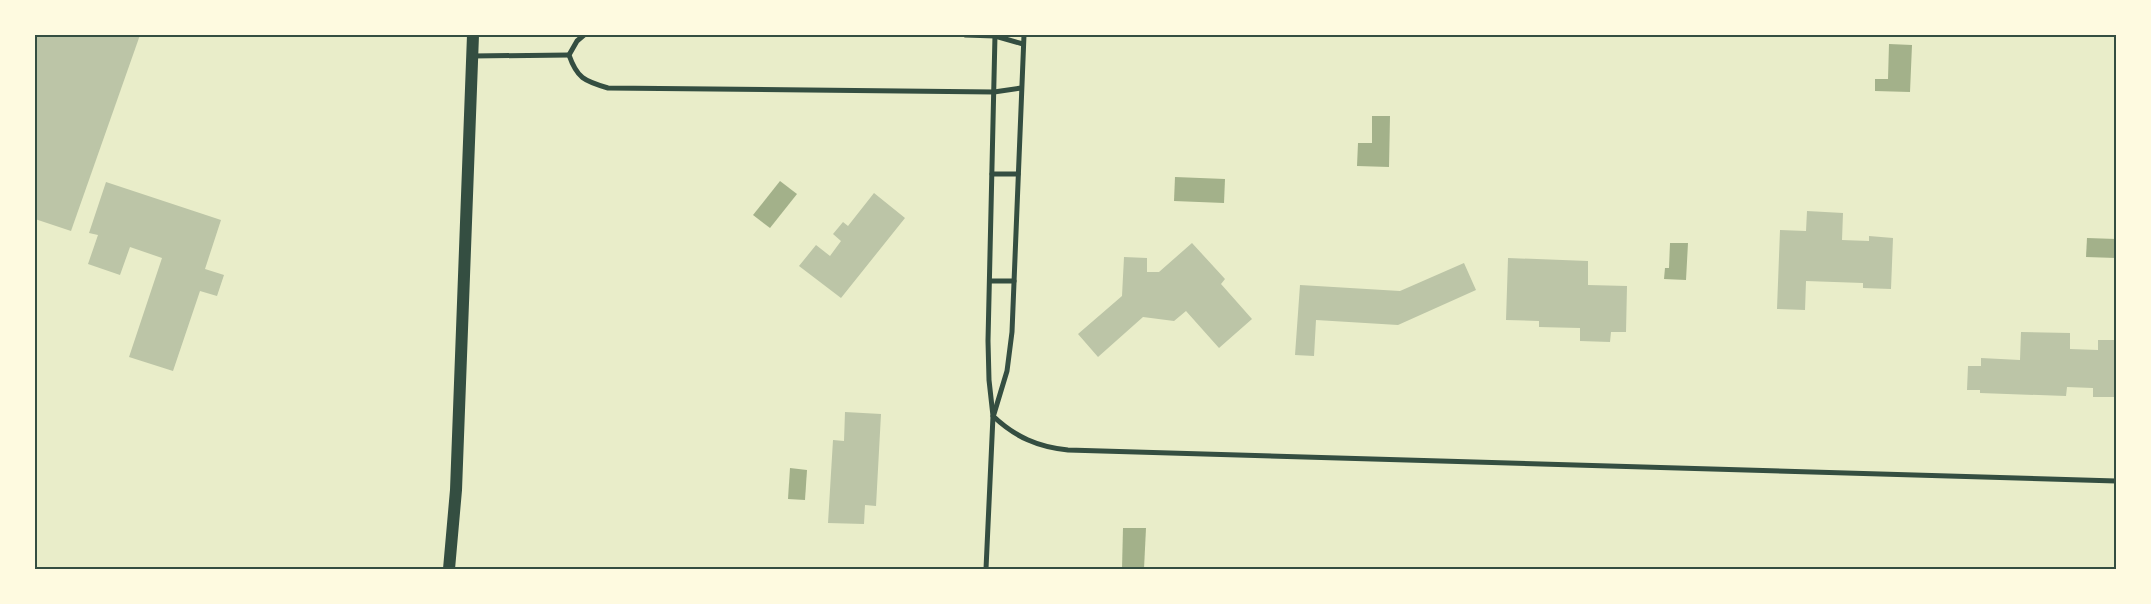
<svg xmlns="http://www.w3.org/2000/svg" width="2151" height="604" viewBox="0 0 2151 604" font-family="Lora,serif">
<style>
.water{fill:#a3b18a}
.building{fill:#bcc5a7}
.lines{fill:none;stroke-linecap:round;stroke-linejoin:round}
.minor{stroke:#344e41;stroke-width:5}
.primary{stroke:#344e41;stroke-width:12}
.neatline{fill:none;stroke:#344e41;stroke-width:2}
</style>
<rect width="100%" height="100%" fill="#e9edc9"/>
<g class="water">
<path d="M 1889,44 L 1912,45 L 1910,92 L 1875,91 L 1875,79 L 1888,79 Z"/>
<path d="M 1372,116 L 1390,116 L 1389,167 L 1357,166 L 1358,143 L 1372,143 Z"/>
<path d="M 1175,177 L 1225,179 L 1224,203 L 1174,201 Z"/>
<path d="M 780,181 L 797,194 L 770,228 L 753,215 Z"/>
<path d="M 2087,238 L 2116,239 L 2116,258 L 2086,257 Z"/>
<path d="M 1670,243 L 1688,243 L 1686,280 L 1664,279 L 1665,268 L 1669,268 Z"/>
<path d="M 790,468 L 807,470 L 805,500 L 788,499 Z"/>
<path d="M 1123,528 L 1146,528 L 1144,569 L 1122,569 Z"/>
</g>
<g class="building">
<path d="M 35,35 L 140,35 L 71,231 L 35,219 Z"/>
<path d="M 106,182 L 221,220 L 205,269 L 224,275 L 217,296 L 200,291 L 173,371 L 129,357 L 162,258 L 130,247 L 120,275 L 88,264 L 98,235 L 89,233 Z"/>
<path d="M 874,193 L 905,218 L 841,298 L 799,266 L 816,245 L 830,256 L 841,241 L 833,234 L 843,222 L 848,226 Z"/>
<path d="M 1807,211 L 1843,213 L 1842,240 L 1869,241 L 1869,236 L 1893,238 L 1891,289 L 1863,288 L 1863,283 L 1806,281 L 1805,310 L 1777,309 L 1780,230 L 1806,231 Z"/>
<path d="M 1192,243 L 1225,279 L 1221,284 L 1252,319 L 1219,348 L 1186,311 L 1174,321 L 1143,317 L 1098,357 L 1078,334 L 1122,296 L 1124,257 L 1147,258 L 1147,272 L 1159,272 Z"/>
<path d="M 1508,258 L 1588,261 L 1588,285 L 1627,286 L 1626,332 L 1611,332 L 1610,342 L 1580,341 L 1580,328 L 1539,327 L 1539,321 L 1506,320 Z"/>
<path d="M 1464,263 L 1476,290 L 1398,325 L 1316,320 L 1314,356 L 1295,355 L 1300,285 L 1400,291 Z"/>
<path d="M 2021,332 L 2070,333 L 2070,349 L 2098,350 L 2098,340 L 2116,340 L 2116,397 L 2093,397 L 2093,388 L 2067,387 L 2066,396 L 1980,393 L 1980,390 L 1967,390 L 1968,366 L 1981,366 L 1981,358 L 2020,360 Z"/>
<path d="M 845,412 L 881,414 L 876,506 L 865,505 L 864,524 L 828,523 L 833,440 L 844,441 Z"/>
</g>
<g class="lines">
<g class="minor">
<path d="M 584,35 L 577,41 L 569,55 C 577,78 584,81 608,88 L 994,92 L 1021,88"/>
<path d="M 965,35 L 995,36 L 1023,44"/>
<path d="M 472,56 L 569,55"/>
<path d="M 992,174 L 1018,174"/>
<path d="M 990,281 L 1014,281"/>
<path d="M 994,414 L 1007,371 L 1012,332 L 1024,35"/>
<path d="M 993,416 C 1015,437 1038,447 1068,450 L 2116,481"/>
<path d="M 986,569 L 993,416 L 989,380 L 988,341 L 995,35"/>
</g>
<path class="primary" d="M 449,569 L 456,490 L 473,35"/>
</g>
<rect width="2151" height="604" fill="none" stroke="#fefae0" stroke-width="72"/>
<rect x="36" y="36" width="2079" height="532" class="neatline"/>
</svg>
